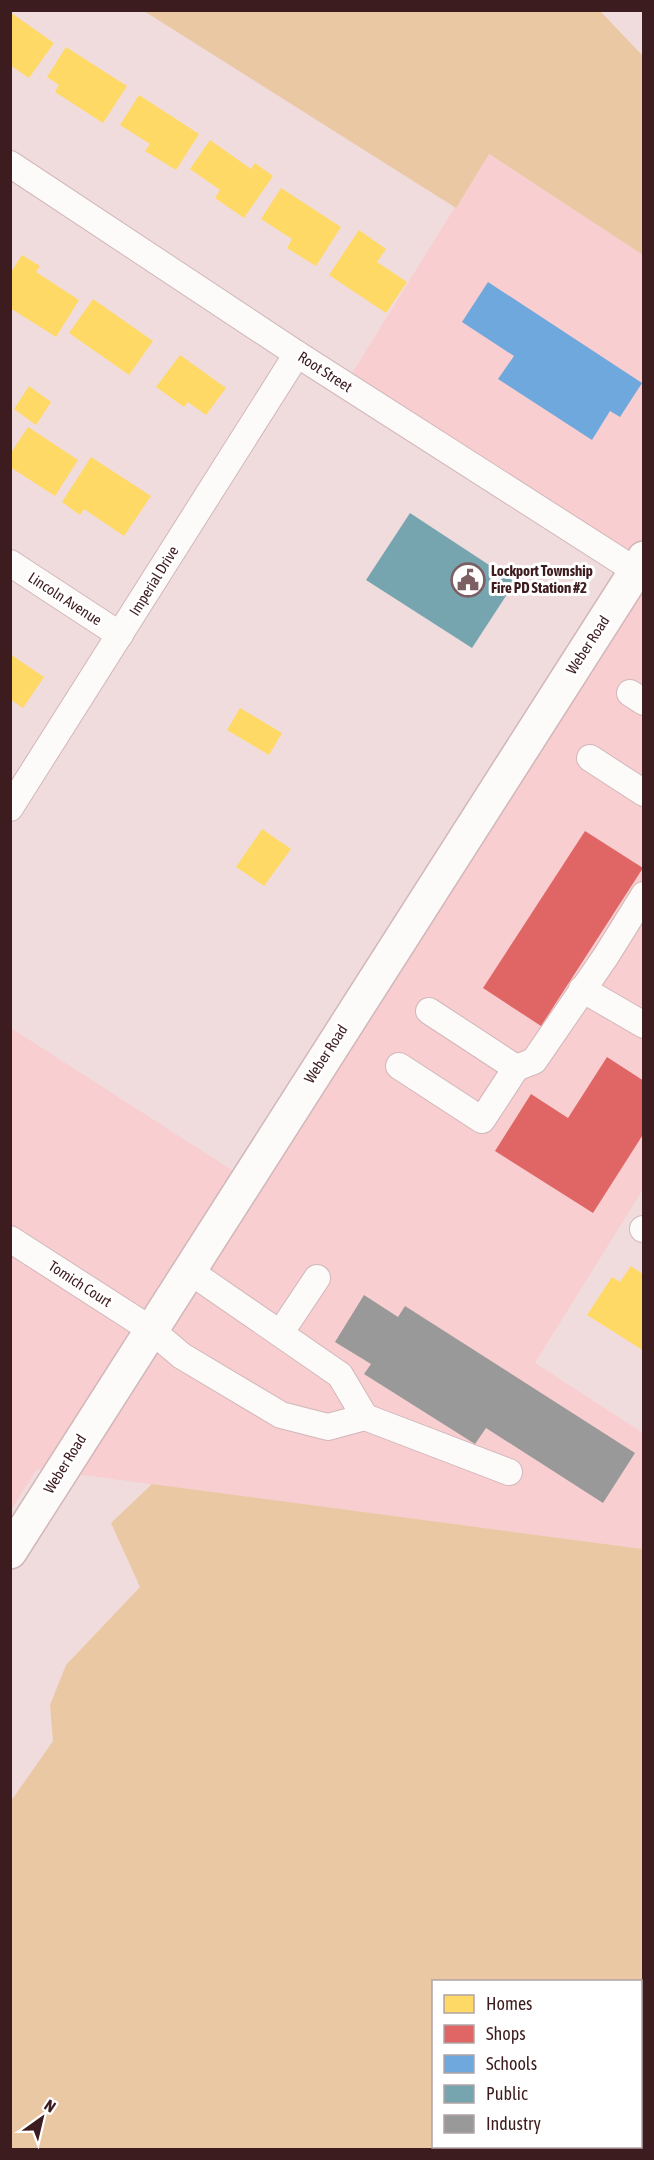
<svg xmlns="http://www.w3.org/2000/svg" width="654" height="2160" viewBox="0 0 654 2160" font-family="'Asap Condensed',sans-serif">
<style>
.built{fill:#f8ced0}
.green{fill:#eac8a4;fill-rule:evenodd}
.homes{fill:#ffd966}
.shops{fill:#e06666}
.schools{fill:#6fa8dc}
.public{fill:#76a5af}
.industry{fill:#999}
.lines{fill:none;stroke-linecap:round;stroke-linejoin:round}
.minor-casing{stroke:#d1b7b9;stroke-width:28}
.major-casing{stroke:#d1b7b9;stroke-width:36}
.minor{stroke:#fdfafa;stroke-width:26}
.major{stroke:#fdfafa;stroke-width:33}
.labels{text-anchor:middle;stroke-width:6;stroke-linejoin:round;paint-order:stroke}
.street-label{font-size:15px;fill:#3d1c1f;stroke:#fff}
.poi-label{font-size:15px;font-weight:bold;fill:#3d1c1f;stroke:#fff;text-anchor:start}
</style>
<rect width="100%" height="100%" fill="#f1dcdd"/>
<g class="built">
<path d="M 488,154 L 643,255 L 644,545 L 634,560 L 349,378 Z"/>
<path d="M 643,564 L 643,1189 L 535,1363 L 643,1433 L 643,1549 L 37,1469 L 11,1510 L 11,1028 L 241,1176 Z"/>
</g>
<g class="green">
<path d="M 144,11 L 600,11 L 643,56 L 643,255 L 489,154 L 456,208 Z"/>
<path d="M 152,1484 L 643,1549 L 643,2149 L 11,2149 L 11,1801 L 53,1741 L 50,1705 L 66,1665 L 140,1587 L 111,1523 ZM 434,1982 L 640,1982 L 640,2146 L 434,2146 Z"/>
</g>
<g class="homes">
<path d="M 10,12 L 54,43 L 29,78 L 10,65 Z"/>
<path d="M 66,47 L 127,86 L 103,123 L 55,92 L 59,85 L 47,77 Z"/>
<path d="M 139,95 L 199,134 L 176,170 L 145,151 L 150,144 L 120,125 Z"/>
<path d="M 210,140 L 251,169 L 255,163 L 273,176 L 244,218 L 215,198 L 220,190 L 190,169 Z"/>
<path d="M 281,188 L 341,227 L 316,266 L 287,248 L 292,239 L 261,219 Z"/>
<path d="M 359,230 L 386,249 L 377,262 L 407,282 L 386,313 L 329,275 Z"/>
<path d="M 22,255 L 40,266 L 36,272 L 79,300 L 56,337 L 10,308 L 10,273 Z"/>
<path d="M 93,299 L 153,341 L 129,375 L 69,333 Z"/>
<path d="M 180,355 L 226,388 L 206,415 L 188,402 L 184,407 L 156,387 Z"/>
<path d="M 29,386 L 51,402 L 36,425 L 14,409 Z"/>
<path d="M 28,427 L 78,460 L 55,496 L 10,467 L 10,454 Z"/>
<path d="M 91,457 L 151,496 L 124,536 L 84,509 L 80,515 L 62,502 Z"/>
<path d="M 10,654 L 44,677 L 23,708 L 10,699 Z"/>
<path d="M 240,708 L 282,733 L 269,755 L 227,730 Z"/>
<path d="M 262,829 L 291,849 L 264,886 L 236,867 Z"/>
<path d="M 631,1266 L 644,1275 L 644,1351 L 587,1315 L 612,1277 L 620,1282 Z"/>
</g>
<g class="shops">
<path d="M 585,831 L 643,868 L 541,1026 L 483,988 Z"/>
<path d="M 607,1057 L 644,1081 L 644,1133 L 593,1213 L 495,1151 L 531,1094 L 568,1118 Z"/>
</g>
<path class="schools" d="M 488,282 L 642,383 L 620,417 L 610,411 L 592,440 L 498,379 L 514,356 L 462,322 Z"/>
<path class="public" d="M 410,513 L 515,582 L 472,648 L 366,580 Z"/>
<path class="industry" d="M 364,1295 L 398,1317 L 405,1306 L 635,1453 L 603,1503 L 486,1428 L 475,1444 L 364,1374 L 371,1364 L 335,1342 Z"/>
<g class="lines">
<defs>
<g id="minor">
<path d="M 10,164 L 297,354 L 644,576"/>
<path d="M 10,563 L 120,635"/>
<path d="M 630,693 L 644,702"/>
<path d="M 590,758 L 644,793"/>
<path d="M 10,808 L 297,354"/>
<path d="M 582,989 L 644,1025"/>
<path d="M 429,1011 L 516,1068"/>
<path d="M 399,1066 L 482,1120 L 516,1068 L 534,1061 L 606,956 L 644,895"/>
<path d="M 643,1229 L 644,1229"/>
<path d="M 10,1239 L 150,1329 L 182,1356 L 281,1415 L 328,1427 L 365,1417 L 340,1375 L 188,1270"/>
<path d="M 281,1332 L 317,1278"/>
<path d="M 365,1417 L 509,1472"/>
</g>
<path id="major" d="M 10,1552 L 644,558"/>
</defs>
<use href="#minor" class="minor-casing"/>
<use href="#major" class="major-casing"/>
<use href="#minor" class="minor"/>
<use href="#major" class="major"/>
</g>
<defs>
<symbol id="civic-ring" viewBox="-11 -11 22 22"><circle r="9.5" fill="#fff" stroke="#7c5f62" stroke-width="1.5"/><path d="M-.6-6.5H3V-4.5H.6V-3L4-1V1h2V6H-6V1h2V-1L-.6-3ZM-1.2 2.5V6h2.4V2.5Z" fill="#7c5f62"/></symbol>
</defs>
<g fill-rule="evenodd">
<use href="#civic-ring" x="449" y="561" width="38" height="38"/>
</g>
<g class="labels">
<g class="street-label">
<text transform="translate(325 372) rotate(33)" y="5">Root Street</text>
<text transform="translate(154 581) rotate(-58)" y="5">Imperial Drive</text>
<text transform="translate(65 599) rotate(33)" y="5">Lincoln Avenue</text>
<text transform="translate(588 645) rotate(-57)" y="5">Weber Road</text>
<text transform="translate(326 1054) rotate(-57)" y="5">Weber Road</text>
<text transform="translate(80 1284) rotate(33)" y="5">Tomich Court</text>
<text transform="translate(65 1464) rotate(-58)" y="5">Weber Road</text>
</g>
<g class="poi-label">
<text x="491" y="576">Lockport Township<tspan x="491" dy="17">Fire PD Station #2</tspan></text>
</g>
</g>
<rect width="654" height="2160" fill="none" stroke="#3d1c1f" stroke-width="24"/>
<rect x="432" y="1980" width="210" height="168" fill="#ffffff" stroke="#b1a4a5" stroke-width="1.5"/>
<rect x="444" y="1995" width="30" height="18" fill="#ffd966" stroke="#b1a4a5" stroke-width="1.5"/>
<text x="486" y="2010" font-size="18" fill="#3d1c1f">Homes</text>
<rect x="444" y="2025" width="30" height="18" fill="#e06666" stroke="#b1a4a5" stroke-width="1.5"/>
<text x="486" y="2040" font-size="18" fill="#3d1c1f">Shops</text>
<rect x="444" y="2055" width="30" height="18" fill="#6fa8dc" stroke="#b1a4a5" stroke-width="1.5"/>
<text x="486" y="2070" font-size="18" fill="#3d1c1f">Schools</text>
<rect x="444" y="2085" width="30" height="18" fill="#76a5af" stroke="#b1a4a5" stroke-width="1.5"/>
<text x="486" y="2100" font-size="18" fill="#3d1c1f">Public</text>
<rect x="444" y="2115" width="30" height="18" fill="#999999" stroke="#b1a4a5" stroke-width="1.5"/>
<text x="486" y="2130" font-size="18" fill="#3d1c1f">Industry</text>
<g transform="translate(42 2118) rotate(34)" stroke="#ffffff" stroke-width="4.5" paint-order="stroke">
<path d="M0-4.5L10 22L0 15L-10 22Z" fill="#3d1c1f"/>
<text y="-9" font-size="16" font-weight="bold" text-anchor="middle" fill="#3d1c1f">N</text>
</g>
</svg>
